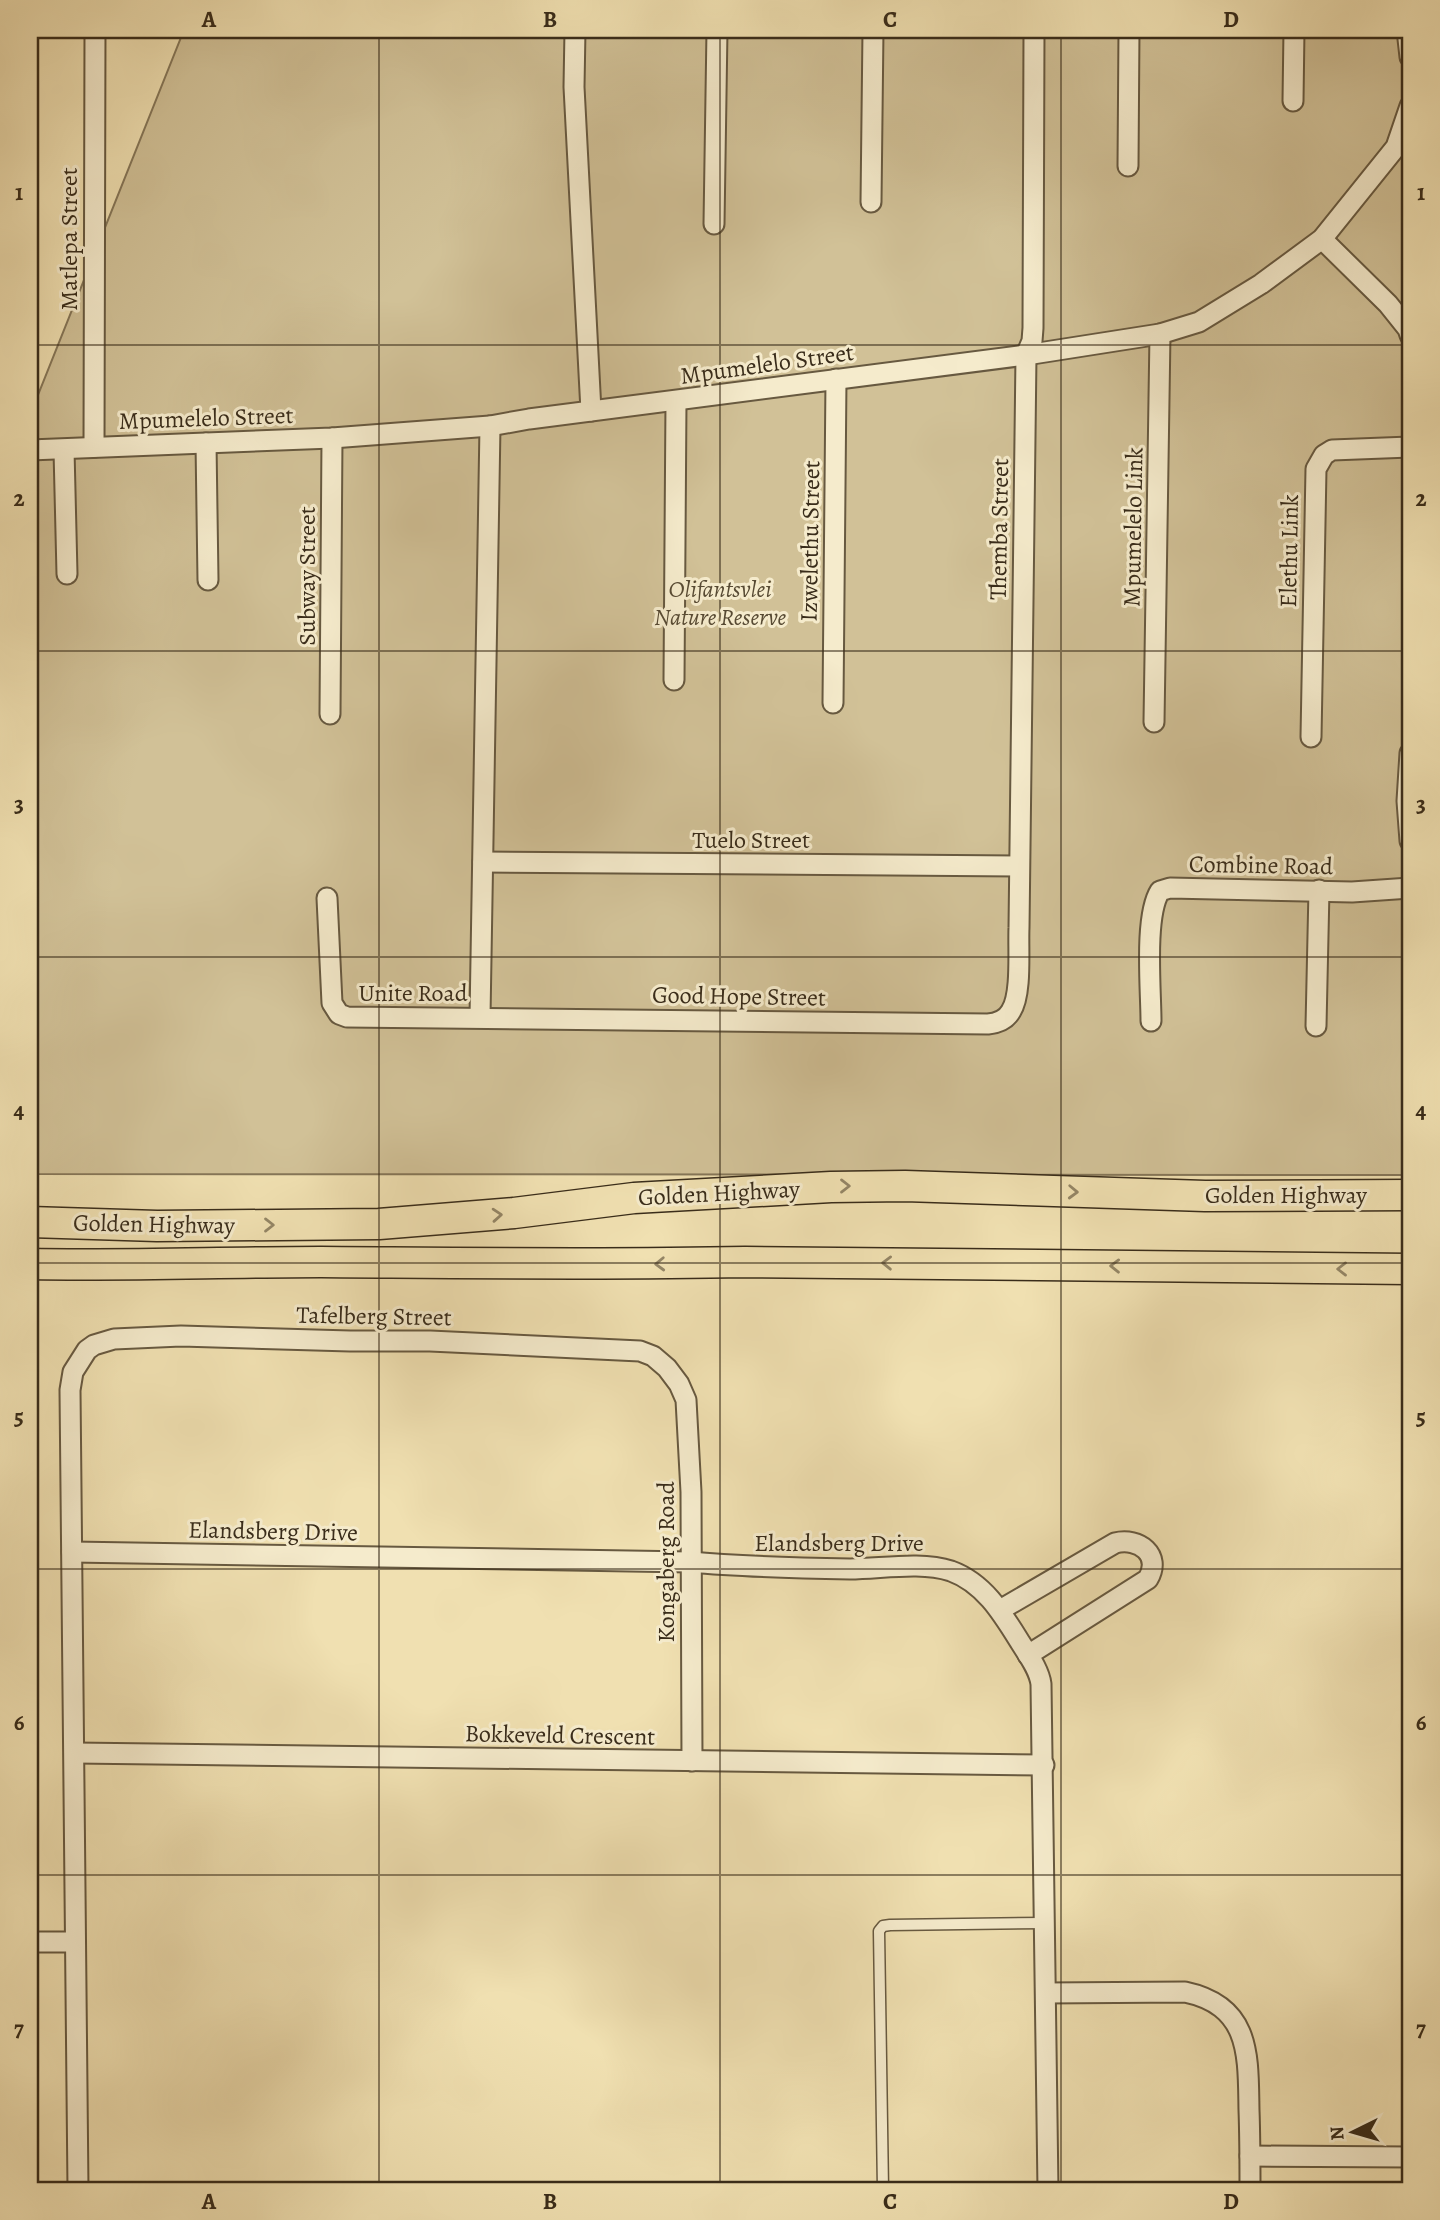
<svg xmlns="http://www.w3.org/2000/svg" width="1440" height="2220" viewBox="0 0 1440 2220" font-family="Alegreya,serif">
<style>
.green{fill:#d1c197;stroke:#857658;stroke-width:2}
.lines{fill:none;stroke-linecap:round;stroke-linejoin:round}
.service-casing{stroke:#675940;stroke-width:13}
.minor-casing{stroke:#675940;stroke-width:23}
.primary-casing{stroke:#392c1a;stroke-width:33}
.service{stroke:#f5ebcc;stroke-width:10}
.minor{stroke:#f5ebcc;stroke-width:19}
.primary{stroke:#f0e0b1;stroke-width:30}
.oneway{stroke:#948666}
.grid{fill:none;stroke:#392c1a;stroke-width:2;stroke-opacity:0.55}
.labels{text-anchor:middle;stroke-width:6;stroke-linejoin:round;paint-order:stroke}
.street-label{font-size:24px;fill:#392c1a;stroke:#f5ebcc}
.park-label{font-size:24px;font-style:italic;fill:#574a33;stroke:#f5ebcc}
.neatline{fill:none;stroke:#392c1a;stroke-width:2.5}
.grid-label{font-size:23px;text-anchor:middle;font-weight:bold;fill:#392c1a}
</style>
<rect width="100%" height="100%" fill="#f0e0b1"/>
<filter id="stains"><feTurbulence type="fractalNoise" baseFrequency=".00286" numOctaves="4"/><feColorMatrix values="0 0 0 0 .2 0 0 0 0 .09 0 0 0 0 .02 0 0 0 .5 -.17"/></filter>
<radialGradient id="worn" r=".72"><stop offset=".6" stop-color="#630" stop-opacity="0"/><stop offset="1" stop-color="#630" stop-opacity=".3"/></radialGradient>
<path class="green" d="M 184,30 L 1410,30 L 1410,1175 L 30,1174 L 30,415 Z"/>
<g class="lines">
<defs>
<path id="service" d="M 883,2190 L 879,1931 L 883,1926 L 890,1925 L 1045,1923"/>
<g id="minor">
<path d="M 575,30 L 574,87 L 591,411"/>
<path d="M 1407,30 L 1410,57"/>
<path d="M 1293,101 L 1294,30"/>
<path d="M 1128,166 L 1129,30"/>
<path d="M 871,202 L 873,30"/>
<path d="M 714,224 L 717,30"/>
<path d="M 1322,239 L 1388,304 L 1408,329 L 1410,335"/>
<path d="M 206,443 L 208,580"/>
<path d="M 94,447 L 95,30"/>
<path d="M 30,450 L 332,438 L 490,426 L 529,419 L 1026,355 L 1160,334 L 1199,322 L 1261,284 L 1322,239 L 1396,147 L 1410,106"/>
<path d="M 64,450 L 67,574"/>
<path d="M 674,680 L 676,401"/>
<path d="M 833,703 L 836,379"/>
<path d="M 330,714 L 332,438"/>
<path d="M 1154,722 L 1160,334"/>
<path d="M 1311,737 L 1316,469 L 1324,455 L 1332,450 L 1410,447"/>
<path d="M 1410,753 L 1407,801 L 1410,841"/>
<path d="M 483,862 L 1019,866"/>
<path d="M 327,898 L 332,1003 L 339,1014 L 347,1017 L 988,1024 C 998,1023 1006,1020 1011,1011 C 1022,994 1018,949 1019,928 L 1026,355 L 1032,341 L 1033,328 L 1034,30"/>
<path d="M 480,1017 L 490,426"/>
<path d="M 1151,1021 C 1151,990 1144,916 1160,891 L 1170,888 L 1352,892 L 1410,888"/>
<path d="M 1316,1026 L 1319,890"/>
<path d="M 72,1552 L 690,1562 C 744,1567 797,1568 850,1569 C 881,1569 920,1561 951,1571 C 984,1583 1002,1613 1020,1642 C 1028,1655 1039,1669 1041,1684 L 1048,2190"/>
<path d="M 1000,1610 L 1115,1543 C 1139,1537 1162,1555 1148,1579 L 1028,1655"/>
<path d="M 75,1753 L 1044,1765"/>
<path d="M 30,1942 L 74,1942"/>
<path d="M 1046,1993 L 1185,1992 C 1251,2006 1248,2055 1249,2110 C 1250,2137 1250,2163 1250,2190"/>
<path d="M 1250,2156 L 1410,2157"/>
<path d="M 78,2190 C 73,1924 74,1657 70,1390 L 73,1372 L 87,1350 L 94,1345 L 114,1339 L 181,1336 L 350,1341 L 430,1341 L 640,1351 L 653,1356 L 667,1368 L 679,1384 L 686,1400 L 691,1492 L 692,1761"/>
</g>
<g id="primary">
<path d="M 30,1222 L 157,1226 L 379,1224 L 514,1213 L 634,1198 L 831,1187 L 905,1186 L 1205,1196 L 1410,1195"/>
<path d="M 30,1264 C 127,1266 224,1262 321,1262 C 462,1263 604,1265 745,1262 L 1410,1269"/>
</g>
</defs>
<use href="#service" class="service-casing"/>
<use href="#minor" class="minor-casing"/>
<use href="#primary" class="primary-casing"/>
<use href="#service" class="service"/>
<use href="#minor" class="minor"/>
<use href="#primary" class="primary"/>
</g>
<defs><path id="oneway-chevron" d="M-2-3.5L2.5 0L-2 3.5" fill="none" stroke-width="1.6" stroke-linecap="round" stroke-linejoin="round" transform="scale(1.75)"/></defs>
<g class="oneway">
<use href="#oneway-chevron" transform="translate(845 1186)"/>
<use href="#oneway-chevron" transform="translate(1073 1192) rotate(2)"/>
<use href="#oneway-chevron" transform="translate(497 1215) rotate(-4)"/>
<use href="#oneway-chevron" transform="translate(269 1225)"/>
<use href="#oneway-chevron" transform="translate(887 1263) rotate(-179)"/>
<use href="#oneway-chevron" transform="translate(660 1264) rotate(178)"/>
<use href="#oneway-chevron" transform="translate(1115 1266) rotate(-179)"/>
<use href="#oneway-chevron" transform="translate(1342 1269) rotate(-180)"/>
</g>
<path class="grid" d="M 379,30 L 379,2190M 720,30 L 720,2190M 1061,30 L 1061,2190M 30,345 L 1410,345M 30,651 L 1410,651M 30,957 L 1410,957M 30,1263 L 1410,1263M 30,1569 L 1410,1569M 30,1875 L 1410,1875"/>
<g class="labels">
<g class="street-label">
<text transform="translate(69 239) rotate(-90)" y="8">Matlepa Street</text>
<text transform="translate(767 364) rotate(-8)" y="8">Mpumelelo Street</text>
<text transform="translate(206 418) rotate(-2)" y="8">Mpumelelo Street</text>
<text transform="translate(1133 527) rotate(-89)" y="8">Mpumelelo Link</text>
<text transform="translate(999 529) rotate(-89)" y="8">Themba Street</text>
<text transform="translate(810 541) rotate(-89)" y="8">Izwelethu Street</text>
<text transform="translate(1289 551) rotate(-89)" y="8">Elethu Link</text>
<text transform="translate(307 576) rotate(-90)" y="8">Subway Street</text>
<text x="751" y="848">Tuelo Street</text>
<text transform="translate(1261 865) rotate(1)" y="8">Combine Road</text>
<text x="413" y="1001">Unite Road</text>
<text transform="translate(739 996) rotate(1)" y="8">Good Hope Street</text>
<text transform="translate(719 1193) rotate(-3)" y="8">Golden Highway</text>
<text x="1286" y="1203">Golden Highway</text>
<text transform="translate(154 1224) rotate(1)" y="8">Golden Highway</text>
<text transform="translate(374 1316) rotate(1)" y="8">Tafelberg Street</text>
<text transform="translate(273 1531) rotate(1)" y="8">Elandsberg Drive</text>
<text x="839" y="1551">Elandsberg Drive</text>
<text transform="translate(666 1562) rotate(-90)" y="8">Kongaberg Road</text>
<text transform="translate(560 1735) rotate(1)" y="8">Bokkeveld Crescent</text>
</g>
<g class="park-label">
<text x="720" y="597">Olifantsvlei<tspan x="720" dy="28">Nature Reserve</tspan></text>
</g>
</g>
<rect width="1440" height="2220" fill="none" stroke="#f0e0b1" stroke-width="77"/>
<g transform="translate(1353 2132) rotate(265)" stroke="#f5ebcc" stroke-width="5" paint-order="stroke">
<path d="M0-5L12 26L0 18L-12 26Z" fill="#392c1a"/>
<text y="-10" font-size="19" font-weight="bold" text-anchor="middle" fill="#392c1a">N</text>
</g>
<rect x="38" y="38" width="1364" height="2144" class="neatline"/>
<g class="grid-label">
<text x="209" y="27">A</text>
<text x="550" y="27">B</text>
<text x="890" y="27">C</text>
<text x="1231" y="27">D</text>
<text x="19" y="200">1</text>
<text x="1421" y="200">1</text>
<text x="19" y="506">2</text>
<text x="1421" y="506">2</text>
<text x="19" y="812">3</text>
<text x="1421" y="812">3</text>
<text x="19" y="1118">4</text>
<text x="1421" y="1118">4</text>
<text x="19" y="1424">5</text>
<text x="1421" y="1424">5</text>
<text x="19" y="1730">6</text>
<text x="1421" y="1730">6</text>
<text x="19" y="2036">7</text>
<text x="1421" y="2036">7</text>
<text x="209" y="2209">A</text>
<text x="550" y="2209">B</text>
<text x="890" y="2209">C</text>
<text x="1231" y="2209">D</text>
</g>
<rect width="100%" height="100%" filter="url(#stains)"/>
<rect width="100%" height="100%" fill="url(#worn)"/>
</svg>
